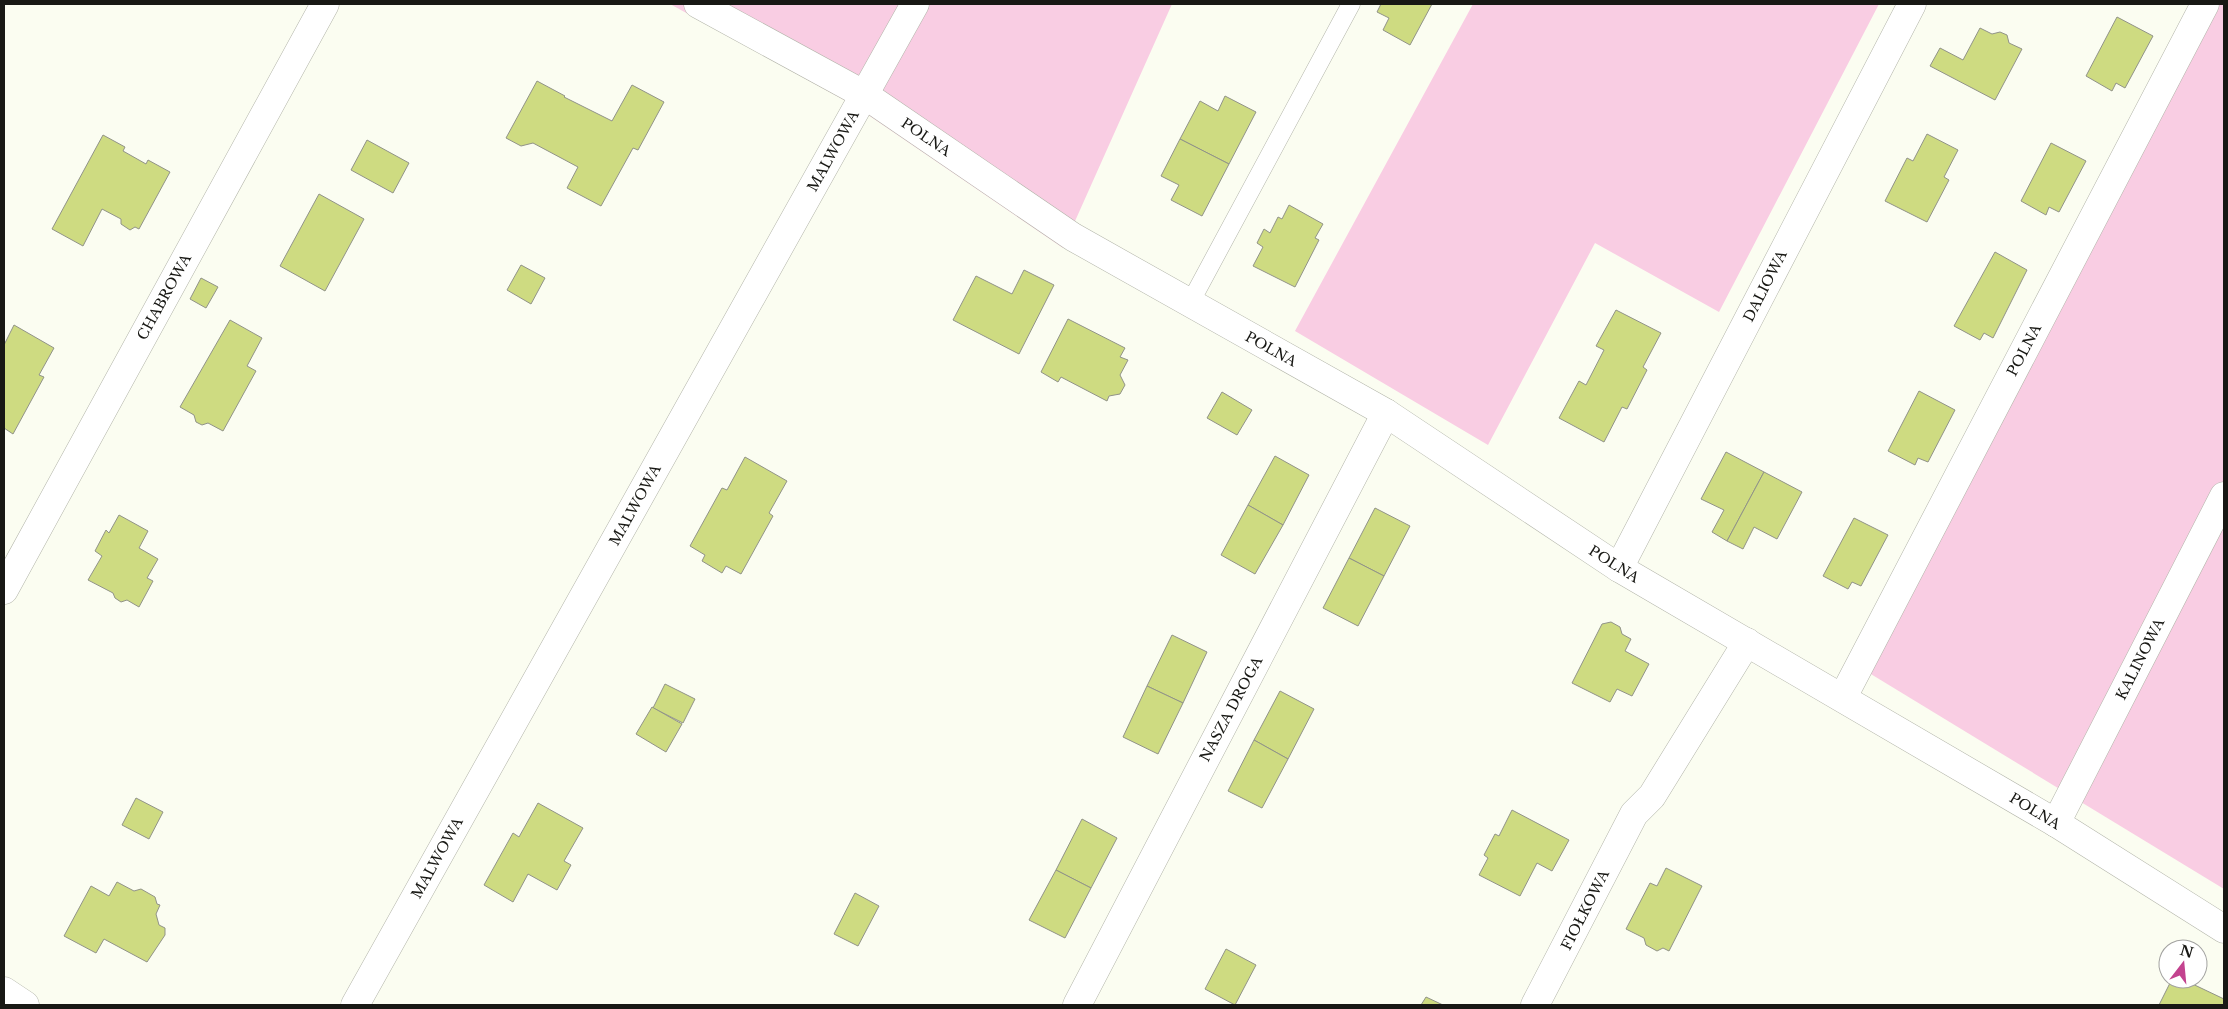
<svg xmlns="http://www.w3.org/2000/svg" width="2228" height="1009" viewBox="0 0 2228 1009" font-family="'Libre Baskerville',serif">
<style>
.green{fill:#f9cde3}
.building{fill:#cedb81;stroke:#919388}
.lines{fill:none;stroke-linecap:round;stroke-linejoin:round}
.service-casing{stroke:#b2b4a9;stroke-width:19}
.minor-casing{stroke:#b2b4a9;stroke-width:29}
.service{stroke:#fff;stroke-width:18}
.minor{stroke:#fff;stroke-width:28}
.labels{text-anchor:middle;stroke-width:5;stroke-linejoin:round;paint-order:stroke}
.street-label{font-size:14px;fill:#181814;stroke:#fff}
</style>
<rect width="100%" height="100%" fill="#fbfdf1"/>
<g class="green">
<path d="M 670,4 L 1172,4 L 1063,248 L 855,106 Z"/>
<path d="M 1473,4 L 1879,4 L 1719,312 L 1595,243 L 1488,445 L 1295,331 Z"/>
<path d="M 2202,4 L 2224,4 L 2224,889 L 1856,665 Z"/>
</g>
<g class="building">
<path d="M 1381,4 L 1432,4 L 1410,45 L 1383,30 L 1389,18 L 1377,12 Z"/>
<path d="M 2117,17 L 2153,36 L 2125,88 L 2116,83 L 2112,91 L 2086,76 Z"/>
<path d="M 1980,28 L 1992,34 L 2000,32 L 2007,35 L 2009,43 L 2022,49 L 1995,100 L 1930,66 L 1940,48 L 1963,60 Z"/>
<path d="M 537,81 L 565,96 L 564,97 L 612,121 L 632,85 L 664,102 L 638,150 L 633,148 L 601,206 L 567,188 L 578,167 L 533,143 L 521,146 L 506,138 Z"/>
<path d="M 1225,96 L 1256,112 L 1229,164 L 1180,139 L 1200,101 L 1218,111 Z"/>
<path d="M 1927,134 L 1958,150 L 1944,177 L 1949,180 L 1927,222 L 1885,201 L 1907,158 L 1913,161 Z"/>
<path d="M 103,135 L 125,147 L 123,151 L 146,164 L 148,160 L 170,172 L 139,229 L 135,227 L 130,230 L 121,224 L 121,219 L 102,209 L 83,246 L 52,229 Z"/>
<path d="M 1180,139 L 1229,164 L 1202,216 L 1171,200 L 1179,185 L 1161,176 Z"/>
<path d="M 367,140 L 409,163 L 393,193 L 351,170 Z"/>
<path d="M 2051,143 L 2086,161 L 2059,212 L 2049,207 L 2046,215 L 2021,201 Z"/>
<path d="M 319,194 L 364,219 L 325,291 L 280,266 Z"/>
<path d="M 1289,205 L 1323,224 L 1315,238 L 1319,240 L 1295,287 L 1253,266 L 1263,247 L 1257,243 L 1264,229 L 1270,233 L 1278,217 L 1282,219 Z"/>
<path d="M 1995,252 L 2027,270 L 1993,338 L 1984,333 L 1980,340 L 1954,326 Z"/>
<path d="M 521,265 L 545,278 L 531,304 L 507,290 Z"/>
<path d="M 1024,270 L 1054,285 L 1019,354 L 953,320 L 976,276 L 1012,294 Z"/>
<path d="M 201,278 L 218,287 L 206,308 L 190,299 Z"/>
<path d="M 1616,310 L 1661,333 L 1643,367 L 1647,370 L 1627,409 L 1622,407 L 1604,442 L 1559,418 L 1579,381 L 1586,385 L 1604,350 L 1596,346 Z"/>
<path d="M 1068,319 L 1125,348 L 1120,357 L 1128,360 L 1120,375 L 1125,385 L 1120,394 L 1109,396 L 1107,401 L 1061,377 L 1058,382 L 1041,372 Z"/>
<path d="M 230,320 L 262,338 L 247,366 L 256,371 L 223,431 L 208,423 L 202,425 L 196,422 L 194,415 L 180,407 Z"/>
<path d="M 14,325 L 54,348 L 39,375 L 44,377 L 13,434 L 4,428 L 4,345 Z"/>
<path d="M 1919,391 L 1955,410 L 1928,462 L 1918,458 L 1915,465 L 1888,451 Z"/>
<path d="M 1222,392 L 1252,410 L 1237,435 L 1207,418 Z"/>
<path d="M 1726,452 L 1764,472 L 1727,541 L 1712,532 L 1724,510 L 1701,499 Z"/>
<path d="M 1275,456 L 1309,475 L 1283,525 L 1248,505 Z"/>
<path d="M 745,457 L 787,481 L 769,513 L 773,516 L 741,574 L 726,566 L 722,573 L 702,561 L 705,555 L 690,546 L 722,488 L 727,490 Z"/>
<path d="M 1764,472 L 1802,492 L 1777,539 L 1754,527 L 1743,549 L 1727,541 Z"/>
<path d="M 1248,505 L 1283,525 L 1255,574 L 1221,555 Z"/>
<path d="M 1375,508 L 1410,526 L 1384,576 L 1349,558 Z"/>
<path d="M 119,515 L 148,531 L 139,548 L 158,559 L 147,578 L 153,581 L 139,607 L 127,600 L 121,602 L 115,598 L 113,593 L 88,580 L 102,556 L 95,551 L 106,530 L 109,533 Z"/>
<path d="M 1854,518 L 1888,535 L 1861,586 L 1852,582 L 1848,589 L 1823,576 Z"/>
<path d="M 1349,558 L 1384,576 L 1358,626 L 1323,608 Z"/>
<path d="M 1611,622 L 1620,627 L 1622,634 L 1631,639 L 1625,651 L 1649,664 L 1632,696 L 1617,689 L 1610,702 L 1572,683 L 1602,624 Z"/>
<path d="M 1172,635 L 1207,652 L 1183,703 L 1147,686 Z"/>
<path d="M 665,684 L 695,699 L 683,723 L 653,708 Z"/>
<path d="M 1147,686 L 1183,703 L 1158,754 L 1123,737 Z"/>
<path d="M 1280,691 L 1314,709 L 1288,759 L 1254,740 Z"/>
<path d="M 652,707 L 682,724 L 666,752 L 636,734 Z"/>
<path d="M 1254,740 L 1288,759 L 1262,808 L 1228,791 Z"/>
<path d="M 136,798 L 163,812 L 149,839 L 122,825 Z"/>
<path d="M 538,803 L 583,828 L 564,861 L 571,865 L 557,890 L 528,874 L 513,902 L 484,885 L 513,833 L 519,837 Z"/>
<path d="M 1512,810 L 1569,840 L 1552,871 L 1537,863 L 1520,896 L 1479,875 L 1488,858 L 1484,855 L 1495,834 L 1499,836 Z"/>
<path d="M 1082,819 L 1117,838 L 1091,888 L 1056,870 Z"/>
<path d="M 1666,868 L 1702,886 L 1669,951 L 1663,948 L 1657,951 L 1646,945 L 1644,938 L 1626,929 L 1650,883 L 1657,886 Z"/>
<path d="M 1056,870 L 1091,888 L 1065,938 L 1029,920 Z"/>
<path d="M 117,882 L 134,891 L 141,889 L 155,897 L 157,904 L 160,905 L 156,914 L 159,925 L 165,928 L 165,935 L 147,962 L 104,939 L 96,953 L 64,936 L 91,886 L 109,896 Z"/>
<path d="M 855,893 L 879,906 L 858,946 L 834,934 Z"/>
<path d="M 1226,949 L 1256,965 L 1235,1005 L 1205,989 Z"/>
<path d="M 2172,979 L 2182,979 L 2224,999 L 2224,1005 L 2159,1005 Z"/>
<path d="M 1426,997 L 1443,1005 L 1421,1005 Z"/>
</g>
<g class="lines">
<defs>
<path id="service" d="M 1190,303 L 1351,4"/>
<g id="minor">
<path d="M 698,4 L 865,95 L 1073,237 L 1386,413 L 1619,568 L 2056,823 L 2224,929"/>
<path d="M 1619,568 L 1912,4"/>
<path d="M 4,590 L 325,4"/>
<path d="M 1843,697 L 2205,4"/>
<path d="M 2056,823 L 2224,496"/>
<path d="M 4,991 L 25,1005"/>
<path d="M 355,1005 L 915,4"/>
<path d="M 1077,1005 L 1386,413"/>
<path d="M 1535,1005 L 1634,814 L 1652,796 L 1747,642"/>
</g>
</defs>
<use href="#service" class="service-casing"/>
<use href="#minor" class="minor-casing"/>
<use href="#service" class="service"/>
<use href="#minor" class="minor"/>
</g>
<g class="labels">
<g class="street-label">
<text transform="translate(926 137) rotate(34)" y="5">POLNA</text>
<text transform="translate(833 151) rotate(-61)" y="5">MALWOWA</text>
<text transform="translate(1765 286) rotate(-63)" y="5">DALIOWA</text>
<text transform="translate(164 297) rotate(-61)" y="5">CHABROWA</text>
<text transform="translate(1271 349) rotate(29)" y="5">POLNA</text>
<text transform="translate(2024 350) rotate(-62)" y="5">POLNA</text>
<text transform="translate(635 505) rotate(-61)" y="5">MALWOWA</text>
<text transform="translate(1614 564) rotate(32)" y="5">POLNA</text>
<text transform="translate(2140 659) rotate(-63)" y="5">KALINOWA</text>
<text transform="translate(1231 709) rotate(-62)" y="5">NASZA DROGA</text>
<text transform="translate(2035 811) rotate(31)" y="5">POLNA</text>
<text transform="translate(437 858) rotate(-61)" y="5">MALWOWA</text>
<text transform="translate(1585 910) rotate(-63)" y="5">FIOŁKOWA</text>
</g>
</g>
<rect width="2228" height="1009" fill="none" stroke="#181814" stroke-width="10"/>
<g transform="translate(2183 964) rotate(16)"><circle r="24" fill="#ffffff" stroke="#a3a3a1"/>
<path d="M0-4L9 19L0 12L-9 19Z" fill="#c3438f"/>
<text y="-8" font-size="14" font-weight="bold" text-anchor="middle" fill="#181814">N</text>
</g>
</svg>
